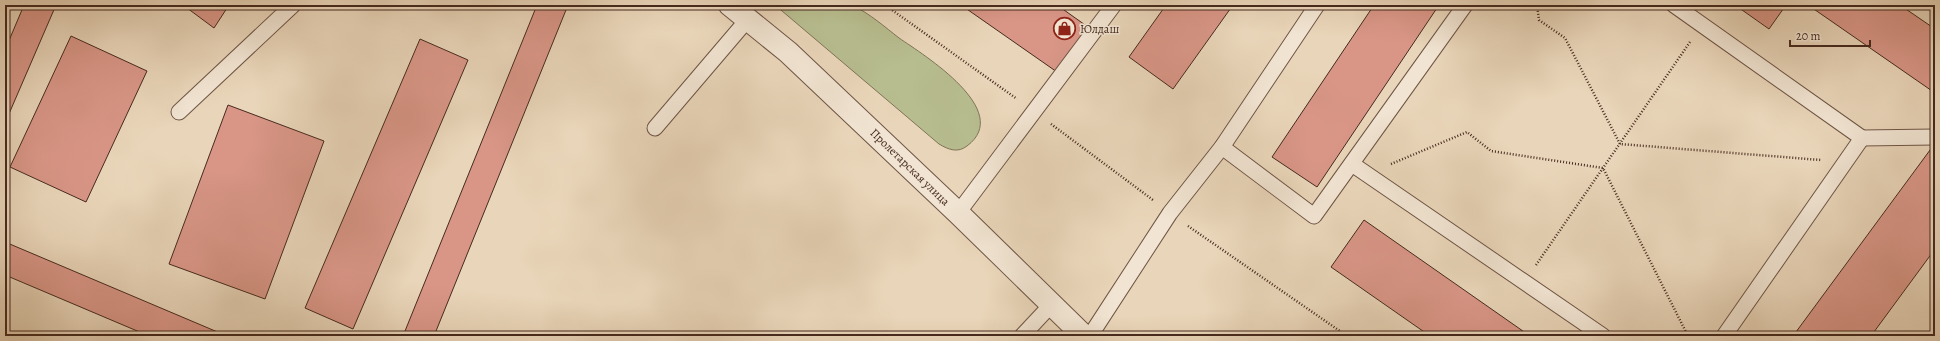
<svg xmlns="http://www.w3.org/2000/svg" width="1940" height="341" viewBox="0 0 1940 341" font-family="Alegreya,serif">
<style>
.green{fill:#b7bd8f;stroke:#7e7456}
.building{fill:#d99687;stroke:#462a1e}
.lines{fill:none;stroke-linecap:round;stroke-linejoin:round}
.service-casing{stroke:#6f5545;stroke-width:17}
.tertiary-casing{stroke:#6f5545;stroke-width:24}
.path{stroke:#462a1e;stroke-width:2.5;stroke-dasharray:1 2;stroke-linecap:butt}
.service{stroke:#f1e4d2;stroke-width:15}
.tertiary{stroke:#f1e4d2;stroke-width:22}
.labels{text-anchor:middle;stroke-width:3;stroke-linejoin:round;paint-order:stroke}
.poi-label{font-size:12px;fill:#462a1e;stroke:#f1e4d2;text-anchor:start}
.street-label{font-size:12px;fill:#462a1e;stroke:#f1e4d2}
</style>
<rect width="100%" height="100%" fill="#e9d5b9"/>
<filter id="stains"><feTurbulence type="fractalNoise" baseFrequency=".005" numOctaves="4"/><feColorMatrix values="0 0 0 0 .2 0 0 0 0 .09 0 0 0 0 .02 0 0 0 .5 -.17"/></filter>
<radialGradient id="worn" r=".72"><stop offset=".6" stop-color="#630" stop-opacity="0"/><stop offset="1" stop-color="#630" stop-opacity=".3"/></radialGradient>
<path class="green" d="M 775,5 C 787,5 847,3 854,6 C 870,14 885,27 899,38 C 924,55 1014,111 967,146 C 958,153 949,150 939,144 Z"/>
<g class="building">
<path d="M 24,5 L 56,5 L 5,123 L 5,50 Z"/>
<path d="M 183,5 L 229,5 L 214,28 Z"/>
<path d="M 537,5 L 568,5 L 434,336 L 403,336 Z"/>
<path d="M 961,5 L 1057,5 L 1088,27 L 1057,72 Z"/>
<path d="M 1166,5 L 1233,5 L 1173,89 L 1129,57 Z"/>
<path d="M 1374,5 L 1439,5 L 1317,187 L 1272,157 Z"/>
<path d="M 1735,5 L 1786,5 L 1769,29 Z"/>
<path d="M 1808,5 L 1900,5 L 1935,29 L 1935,93 Z"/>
<path d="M 71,36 L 147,71 L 86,202 L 10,167 Z"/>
<path d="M 420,39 L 468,60 L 353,329 L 305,308 Z"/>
<path d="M 228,105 L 324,141 L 265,299 L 169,264 Z"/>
<path d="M 1933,146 L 1935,147 L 1935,249 L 1871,336 L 1793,336 Z"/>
<path d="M 1364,220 L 1530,336 L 1430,336 L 1331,267 Z"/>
<path d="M 5,242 L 227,336 L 149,336 L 5,275 Z"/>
</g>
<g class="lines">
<defs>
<g id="service">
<path d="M 1674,5 L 1862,138 L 1724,336"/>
<path d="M 179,112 L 293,5"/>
<path d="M 655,128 L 748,19"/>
<path d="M 1862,138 L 1935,137"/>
<path d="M 1222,147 L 1314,216 L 1465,5"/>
<path d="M 1352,164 L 1603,336"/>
<path d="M 958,213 L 1113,6 L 1112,5"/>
<path d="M 1022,336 L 1051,305"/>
<path d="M 1090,336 L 1170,213 L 1222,147 L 1317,5"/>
</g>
<path id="tertiary" d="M 730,5 L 788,52 L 958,213 L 1084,336"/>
</defs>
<use href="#service" class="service-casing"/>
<use href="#tertiary" class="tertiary-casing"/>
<g class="path">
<path d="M 885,5 L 1017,99"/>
<path d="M 1537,5 L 1539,20 L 1565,38 L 1620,144 L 1821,160"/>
<path d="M 1051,124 L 1153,200"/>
<path d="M 1391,164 L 1467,132 L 1491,151 L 1603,168 L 1688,336"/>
<path d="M 1188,226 L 1347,336"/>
<path d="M 1536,265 L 1690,42"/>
</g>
<use href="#service" class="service"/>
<use href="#tertiary" class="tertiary"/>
</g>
<defs>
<symbol id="shop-ring" viewBox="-11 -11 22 22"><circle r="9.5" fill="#f1e4d2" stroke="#8f2418" stroke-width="1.5"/><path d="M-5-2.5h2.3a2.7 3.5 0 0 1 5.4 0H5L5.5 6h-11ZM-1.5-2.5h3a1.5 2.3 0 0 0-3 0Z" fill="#8f2418"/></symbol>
</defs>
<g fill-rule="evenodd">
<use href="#shop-ring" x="1052" y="16" width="25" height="25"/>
</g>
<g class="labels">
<g class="poi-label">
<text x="1080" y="33">Юлдаш</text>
</g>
<g class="street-label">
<text transform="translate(910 167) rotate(44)" y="4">Пролетарская улица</text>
</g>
</g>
<rect width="1940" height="341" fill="none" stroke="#e9d5b9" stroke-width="20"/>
<rect x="6" y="6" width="1928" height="329" fill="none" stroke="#462a1e" stroke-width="2"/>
<rect x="10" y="10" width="1920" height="321" fill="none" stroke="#462a1e"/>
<path d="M1790 40v6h80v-6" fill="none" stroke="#462a1e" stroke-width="2"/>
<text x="1796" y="40" font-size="12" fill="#462a1e" stroke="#f1e4d2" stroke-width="3" paint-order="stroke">20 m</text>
<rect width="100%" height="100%" filter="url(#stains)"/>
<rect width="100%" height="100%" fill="url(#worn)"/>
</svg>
